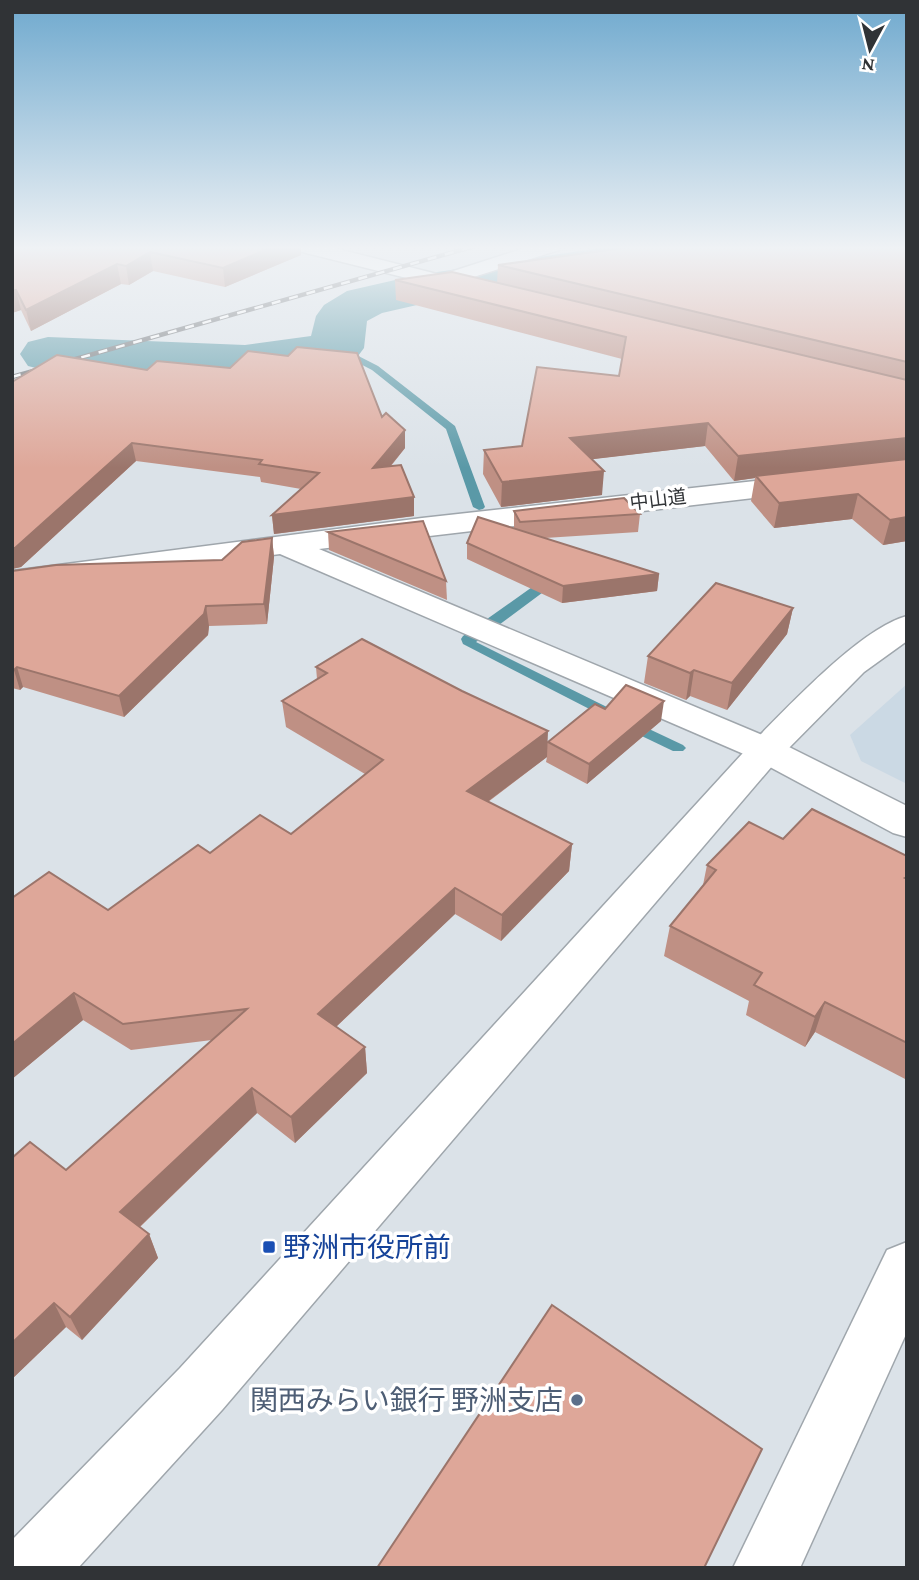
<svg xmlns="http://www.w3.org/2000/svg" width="919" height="1580" viewBox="0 0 919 1580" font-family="'Crimson Pro','Noto Sans JP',serif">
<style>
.built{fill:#cbd9e4}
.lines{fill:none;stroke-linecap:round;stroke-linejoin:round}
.stream{fill:#5a99a7;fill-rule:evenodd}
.river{fill:#5a99a7;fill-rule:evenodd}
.minor-casing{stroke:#9fa6ac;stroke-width:3}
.tertiary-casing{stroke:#9fa6ac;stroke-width:3}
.minor{fill:#fff;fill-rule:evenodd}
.tertiary{fill:#fff;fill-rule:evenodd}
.rail-casing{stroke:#686c70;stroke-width:4.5}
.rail{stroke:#fff;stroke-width:2.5;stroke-dasharray:9;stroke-linecap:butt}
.wall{fill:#bf9084}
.shaded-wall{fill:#9b756b}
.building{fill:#dea799;stroke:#9b756b;stroke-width:2}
.transit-dot{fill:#1a4fb4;stroke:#fff;stroke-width:2.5}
.service-dot{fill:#5c6f8a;stroke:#fff;stroke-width:2.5}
.labels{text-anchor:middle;stroke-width:7;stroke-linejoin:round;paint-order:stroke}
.far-street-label{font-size:19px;fill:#303336;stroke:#fff}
.near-transit-label{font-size:28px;fill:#164399;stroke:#fff;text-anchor:start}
.near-service-label{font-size:28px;fill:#4e5e75;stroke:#fff;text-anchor:end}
</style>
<rect width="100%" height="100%" fill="#dbe2e8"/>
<path class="built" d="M 907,684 L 907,784 L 861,761 L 850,735 Z"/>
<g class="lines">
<g class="stream">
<path d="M 333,346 L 339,346 L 378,366 L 455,426 L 485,507 L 483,509 L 479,510 L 473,507 L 446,429 L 372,370 L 333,350 Z"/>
<path d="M 540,571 L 549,578 L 546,590 L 476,642 L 615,711 L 617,714 L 615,717 L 605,717 L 463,644 L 461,639 L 463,636 L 535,585 L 537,579 L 534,575 Z"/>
<path d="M 630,720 L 683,745 L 686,748 L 683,751 L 673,751 L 625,728 L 623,725 L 625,722 Z"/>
</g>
<path class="river" d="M 614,246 L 735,246 L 728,256 L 712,260 L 417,305 L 382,313 L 367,321 L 364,348 L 355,360 L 327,368 L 245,379 L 48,371 L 28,366 L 20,354 L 28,342 L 48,337 L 245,345 L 311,336 L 316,316 L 324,305 L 347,291 L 417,275 Z"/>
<defs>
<g id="minor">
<path d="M 292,246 L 326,246 L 441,275 L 531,246 L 561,246 L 559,250 L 464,280 L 482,285 L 485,289 L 482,293 L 475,295 L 294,250 Z"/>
<path d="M 907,464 L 907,480 L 319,549 L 779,742 L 907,806 L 907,837 L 893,833 L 753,758 L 280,554 L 12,589 L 12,571 L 422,518 Z"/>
<path d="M 907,1242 L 907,1332 L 800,1568 L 733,1568 L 887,1250 Z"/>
</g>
<path id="tertiary" d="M 907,616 L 907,641 L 864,672 L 779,758 L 222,1410 L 78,1568 L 12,1568 L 12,1540 L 180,1368 L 753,742 C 788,707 861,628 907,616 Z"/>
</defs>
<use href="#minor" class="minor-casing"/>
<use href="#tertiary" class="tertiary-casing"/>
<use href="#minor" class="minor"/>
<use href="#tertiary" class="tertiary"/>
<defs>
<path id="rail" d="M 12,377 L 475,246"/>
</defs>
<use href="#rail" class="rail-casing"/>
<use href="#rail" class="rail"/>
</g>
<g class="wall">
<path d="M 12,246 L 301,246 L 301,255 L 225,287 L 153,271 L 129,285 L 121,284 L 31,331 L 21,310 L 12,313 Z"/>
<path d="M 907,246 L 907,541 L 883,545 L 852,519 L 774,528 L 751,501 L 755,478 L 734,481 L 705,446 L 592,459 L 602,495 L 501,507 L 483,474 L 484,450 L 522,446 L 619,376 L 622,359 L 396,300 L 395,280 L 497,283 L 498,265 Z"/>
<path d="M 12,382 L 382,417 L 405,448 L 391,466 L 414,516 L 274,534 L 272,515 L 301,489 L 261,482 L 260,477 L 136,461 L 21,567 L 12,569 Z"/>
<path d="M 514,511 L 640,514 L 638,532 L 545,538 L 659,574 L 657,591 L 562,603 L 467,559 L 467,543 L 514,528 Z"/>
<path d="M 328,532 L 446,581 L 447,600 L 329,550 Z"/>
<path d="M 272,538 L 274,557 L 267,624 L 209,626 L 208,635 L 124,717 L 23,687 L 20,690 L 12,688 L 12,571 L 222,560 Z"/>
<path d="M 793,608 L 787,634 L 727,710 L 690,696 L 686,700 L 644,683 L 648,656 Z"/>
<path d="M 316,667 L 548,742 L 605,709 L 661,721 L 587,784 L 546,762 L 547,757 L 488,802 L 572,844 L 569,871 L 501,941 L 455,914 L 336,1027 L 365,1047 L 367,1073 L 295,1143 L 257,1113 L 140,1227 L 149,1234 L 158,1258 L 82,1340 L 66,1327 L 12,1379 L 66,1170 L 212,1040 L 131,1050 L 83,1020 L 12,1079 L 12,898 L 108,910 L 210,853 L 291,834 L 365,774 L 286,727 L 282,701 L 317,679 Z"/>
<path d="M 783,839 L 907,856 L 907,1080 L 815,1032 L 805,1047 L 746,1015 L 749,1001 L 664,956 L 670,926 L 703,885 L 707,865 Z"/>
</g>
<g class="shaded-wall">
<path d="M 274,246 L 301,246 L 301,255 L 225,287 L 223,268 Z"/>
<path d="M 150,252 L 153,271 L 129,285 L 126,266 Z"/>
<path d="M 117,264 L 121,284 L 31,331 L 26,310 Z"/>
<path d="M 16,290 L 21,310 L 12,313 L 12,291 Z"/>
<path d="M 708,423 L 705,446 L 569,462 L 570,438 Z"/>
<path d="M 405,430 L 405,448 L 374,486 L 373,468 Z"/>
<path d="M 907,438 L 907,461 L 756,476 L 755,478 L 734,481 L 738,456 Z"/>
<path d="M 132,443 L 136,461 L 21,567 L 12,569 L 12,548 Z"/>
<path d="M 604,471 L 602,495 L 501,507 L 502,482 Z"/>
<path d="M 858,494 L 852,519 L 774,528 L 779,503 Z"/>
<path d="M 414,497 L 414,516 L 274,534 L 272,515 Z"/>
<path d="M 907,517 L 907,541 L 883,545 L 890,520 Z"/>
<path d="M 272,538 L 274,557 L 267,624 L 264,604 Z"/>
<path d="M 659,574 L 657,591 L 562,603 L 563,586 Z"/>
<path d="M 206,606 L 209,626 L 208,635 L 124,717 L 119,696 Z"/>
<path d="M 793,608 L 787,634 L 727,710 L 732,683 Z"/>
<path d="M 17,667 L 23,687 L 20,690 L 14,670 Z"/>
<path d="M 694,670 L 690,696 L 686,700 L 690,673 Z"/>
<path d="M 664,701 L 661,721 L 587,784 L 589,764 Z"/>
<path d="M 548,731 L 547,757 L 467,817 L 467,791 Z"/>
<path d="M 572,844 L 569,871 L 501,941 L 502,915 Z"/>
<path d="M 455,888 L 455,914 L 321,1041 L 318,1014 Z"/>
<path d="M 74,993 L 83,1020 L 12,1079 L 12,1044 Z"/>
<path d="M 825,1002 L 815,1032 L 805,1047 L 815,1017 Z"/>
<path d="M 365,1047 L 367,1073 L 295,1143 L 291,1117 Z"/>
<path d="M 252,1088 L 257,1113 L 130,1236 L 120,1212 Z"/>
<path d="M 149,1234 L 158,1258 L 82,1340 L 70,1317 Z"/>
<path d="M 54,1303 L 66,1327 L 12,1379 L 12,1343 Z"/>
</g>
<g class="building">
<path d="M 12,246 L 274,246 L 223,268 L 150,252 L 126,266 L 117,264 L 26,310 L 16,290 L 12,291 Z"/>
<path d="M 637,246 L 907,246 L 907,362 L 498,265 Z"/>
<path d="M 452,272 L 907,380 L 907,438 L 738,456 L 708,423 L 570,438 L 604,471 L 502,482 L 484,450 L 522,446 L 537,367 L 619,376 L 626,337 L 395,280 Z"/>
<path d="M 297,347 L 357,353 L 382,417 L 386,413 L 405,430 L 373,468 L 401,465 L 414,497 L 272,515 L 319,473 L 259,464 L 262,460 L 132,443 L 15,548 L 12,548 L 12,382 L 57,355 L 147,370 L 157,361 L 230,368 L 248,351 L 288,356 Z"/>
<path d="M 907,459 L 907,517 L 890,520 L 858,494 L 779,503 L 756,476 Z"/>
<path d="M 624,498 L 640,514 L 520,522 L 514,511 Z"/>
<path d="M 478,517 L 659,574 L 563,586 L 467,543 Z"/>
<path d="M 423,521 L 446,581 L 328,532 Z"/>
<path d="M 272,538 L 264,604 L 206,606 L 204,614 L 119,696 L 17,667 L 14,670 L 12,669 L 12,571 L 56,565 L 222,560 L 242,542 Z"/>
<path d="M 716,583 L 793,608 L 732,683 L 694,670 L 690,673 L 648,656 Z"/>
<path d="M 362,639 L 462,691 L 548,731 L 467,791 L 572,844 L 502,915 L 455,888 L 318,1014 L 365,1047 L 291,1117 L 252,1088 L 120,1212 L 149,1234 L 70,1317 L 54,1303 L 12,1343 L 12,1158 L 30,1142 L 66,1170 L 247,1009 L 123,1024 L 74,993 L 12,1044 L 12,898 L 49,872 L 108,910 L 198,845 L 210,853 L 260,815 L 291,834 L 383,760 L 282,701 L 327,673 L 316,667 Z"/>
<path d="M 626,685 L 664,701 L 589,764 L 548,742 L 595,704 L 605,709 Z"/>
<path d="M 812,809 L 907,856 L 907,877 L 905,878 L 907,879 L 907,1043 L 825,1002 L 815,1017 L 754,985 L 762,973 L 670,926 L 716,870 L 707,865 L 749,822 L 783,839 Z"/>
<path d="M 552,1305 L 762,1449 L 704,1568 L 377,1568 Z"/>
</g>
<linearGradient id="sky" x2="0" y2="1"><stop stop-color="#6fa9ce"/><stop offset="0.53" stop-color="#eff2f5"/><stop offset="1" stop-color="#eff2f5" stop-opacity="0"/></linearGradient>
<rect width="919" height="468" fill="url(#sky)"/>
<rect class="transit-dot" x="262" y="1240" width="14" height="14" rx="3.5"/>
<circle class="service-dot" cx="577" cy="1400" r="7"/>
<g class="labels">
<g class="far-street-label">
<text transform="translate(658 499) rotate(-7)" y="7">中山道</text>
</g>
<g class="near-transit-label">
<text x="283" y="1257">野洲市役所前</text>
</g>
<g class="near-service-label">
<text x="563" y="1410">関西みらい銀行 野洲支店</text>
</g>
</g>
<rect width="919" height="1580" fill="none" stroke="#303336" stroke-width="28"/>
<g transform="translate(870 49) rotate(187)" stroke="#ffffff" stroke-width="5" paint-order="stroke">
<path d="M0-5L12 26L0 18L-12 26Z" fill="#303336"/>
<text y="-10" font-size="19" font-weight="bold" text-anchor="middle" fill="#303336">N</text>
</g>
</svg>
